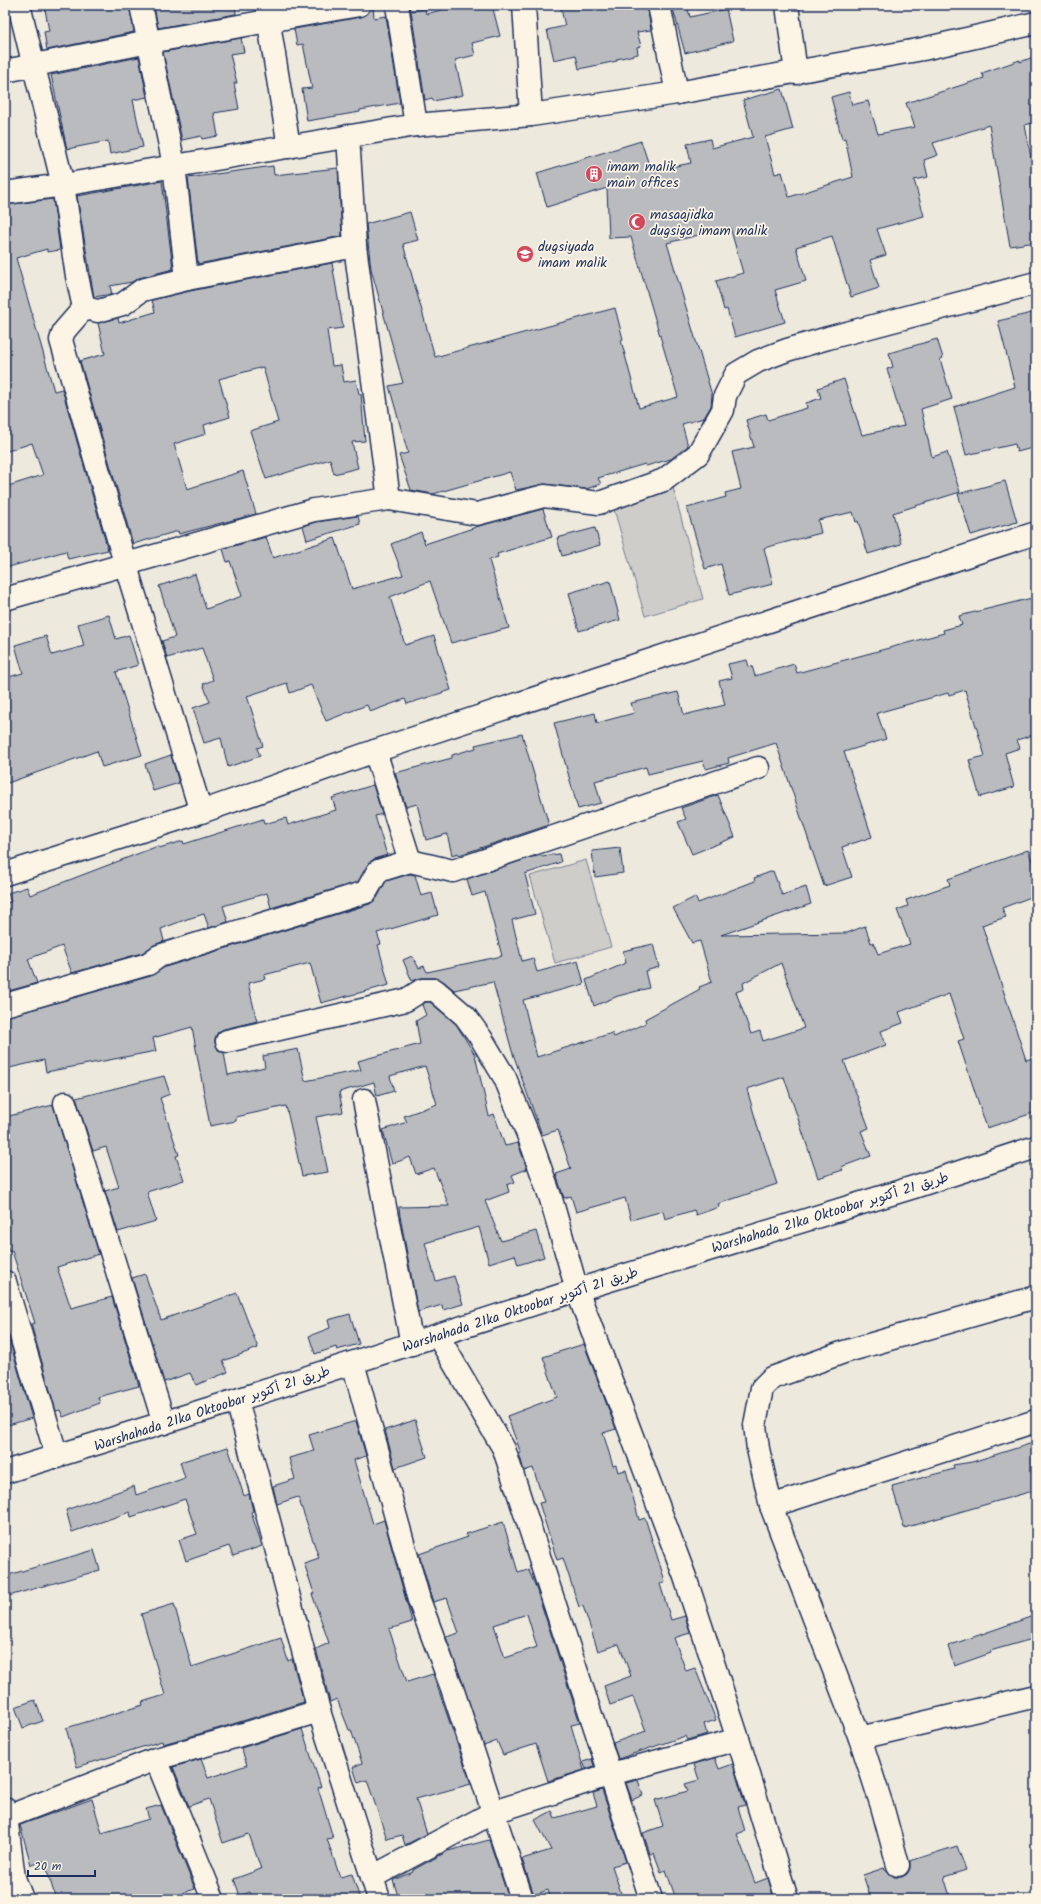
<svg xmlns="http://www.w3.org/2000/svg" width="1041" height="1904" viewBox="0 0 1041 1904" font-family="Kalam,'Playpen Sans Arabic',sans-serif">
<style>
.grass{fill:#cfcdca;stroke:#757e94}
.building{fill:#babbbe;stroke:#1b2f5e;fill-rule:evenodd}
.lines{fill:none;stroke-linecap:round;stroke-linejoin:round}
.minor-casing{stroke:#1b2f5e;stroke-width:25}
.major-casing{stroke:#1b2f5e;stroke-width:25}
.minor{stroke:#fcf5e5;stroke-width:22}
.major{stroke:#fcf5e5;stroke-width:22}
.labels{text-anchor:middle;stroke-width:3.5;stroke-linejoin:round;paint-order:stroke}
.poi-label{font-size:14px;fill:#1b2f5e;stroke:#fcf5e5;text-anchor:start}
.street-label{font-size:14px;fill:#1b2f5e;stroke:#fcf5e5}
</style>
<rect width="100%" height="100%" fill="#eee9dd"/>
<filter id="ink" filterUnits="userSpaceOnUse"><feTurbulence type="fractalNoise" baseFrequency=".025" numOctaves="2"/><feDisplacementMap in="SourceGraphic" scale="8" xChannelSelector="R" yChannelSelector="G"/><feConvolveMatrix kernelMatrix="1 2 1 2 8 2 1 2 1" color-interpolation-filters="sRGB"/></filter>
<g filter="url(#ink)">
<g class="grass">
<path d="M 672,484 L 703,599 L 645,616 L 613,506 Z"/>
<path d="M 586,860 L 611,947 L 555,963 L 530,876 Z"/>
</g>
<g class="building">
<path d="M 70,5 L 129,5 L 134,32 L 47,50 L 44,32 L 49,31 L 45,9 Z"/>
<path d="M 154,5 L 235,5 L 236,14 L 158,28 Z"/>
<path d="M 371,5 L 373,5 L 374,18 L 386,16 L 400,103 L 360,110 L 360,112 L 307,121 L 302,89 L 312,88 L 303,44 L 297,45 L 294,29 L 361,17 L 367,14 Z"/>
<path d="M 460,5 L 492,5 L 500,36 L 472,43 L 475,55 L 455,60 L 463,95 L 433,101 L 432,98 L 425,100 L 411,11 L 425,9 L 426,14 Z"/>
<path d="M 560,5 L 647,5 L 651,30 L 637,32 L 641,46 L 637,47 L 638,54 L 617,59 L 617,61 L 579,69 L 576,55 L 554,60 L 547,30 L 565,26 Z"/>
<path d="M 672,5 L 687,5 L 690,17 L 726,9 L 733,41 L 685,53 Z"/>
<path d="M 241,38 L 244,52 L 230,54 L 237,83 L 234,83 L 239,109 L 214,113 L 218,136 L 202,139 L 201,136 L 182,140 L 163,52 Z"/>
<path d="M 1036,56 L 1036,122 L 1025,125 L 1036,186 L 1036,242 L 1010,246 L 989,125 L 933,143 L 938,155 L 924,160 L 928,177 L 914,180 L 924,216 L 877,229 L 886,255 L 870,260 L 879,288 L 851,297 L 832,236 L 796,247 L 806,281 L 775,290 L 785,322 L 735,337 L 727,309 L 724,310 L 716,281 L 743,273 L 730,227 L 667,243 L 712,395 L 711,406 L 704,418 L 682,424 L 688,446 L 671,459 L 646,466 L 645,464 L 598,478 L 601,484 L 586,489 L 545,484 L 516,490 L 510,472 L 433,494 L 411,490 L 399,455 L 408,453 L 389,386 L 403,383 L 371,269 L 366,224 L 410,212 L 418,240 L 403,244 L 435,357 L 615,308 L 623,339 L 621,340 L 639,408 L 678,397 L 631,237 L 609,238 L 607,188 L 547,207 L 537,173 L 641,141 L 651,171 L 691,163 L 687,144 L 710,139 L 712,148 L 753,137 L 743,100 L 782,89 L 793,129 L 765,137 L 775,174 L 782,172 L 789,197 L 853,177 L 845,138 L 842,139 L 831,97 L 849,92 L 852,105 L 868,101 L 878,134 L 915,127 L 906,103 L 984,78 L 982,73 L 1020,60 L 1020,62 Z"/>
<path d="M 139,57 L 147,97 L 133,100 L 143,147 L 110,154 L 108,141 L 67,149 L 51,75 Z"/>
<path d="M 273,166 L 274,175 L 338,168 L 342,236 L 198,264 L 188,178 Z"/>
<path d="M 162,181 L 173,269 L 139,278 L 132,282 L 110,286 L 112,294 L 94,297 L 77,196 Z"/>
<path d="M 53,199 L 60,250 L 47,252 L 47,249 L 16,258 L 54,391 L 62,389 L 108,550 L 68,559 L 66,551 L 5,568 L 5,487 L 43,475 L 32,443 L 5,452 L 5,205 Z"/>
<path d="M 332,263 L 343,328 L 327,330 L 332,366 L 341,365 L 344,382 L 356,380 L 359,394 L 361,394 L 365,441 L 352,442 L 358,468 L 334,474 L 330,459 L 266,479 L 250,431 L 278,422 L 263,367 L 219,379 L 230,417 L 204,425 L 206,434 L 174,444 L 187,489 L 243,471 L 256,514 L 179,534 L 178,531 L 133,544 L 80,361 L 105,354 L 98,323 L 118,318 L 119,323 L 155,312 L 152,300 L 190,291 Z"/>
<path d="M 1036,312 L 1036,447 L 1017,452 L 1015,444 L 966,455 L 954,407 L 1015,387 L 998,321 Z"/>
<path d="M 937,339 L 943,358 L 940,359 L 952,399 L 921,409 L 932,457 L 947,452 L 960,492 L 893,513 L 901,544 L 868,554 L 858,521 L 856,522 L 853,512 L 818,520 L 821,533 L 764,548 L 773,584 L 729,595 L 721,564 L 705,569 L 687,508 L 726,497 L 725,493 L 741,489 L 732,452 L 754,447 L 746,420 L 766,414 L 768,420 L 807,408 L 806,403 L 821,398 L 818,388 L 844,379 L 862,435 L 904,426 L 887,369 L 893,367 L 889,353 Z"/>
<path d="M 1005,481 L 1017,522 L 971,535 L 958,494 Z"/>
<path d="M 543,509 L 552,537 L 497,554 L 498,557 L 489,560 L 509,628 L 451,643 L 430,581 L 390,597 L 405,645 L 434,636 L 451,690 L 407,704 L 405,699 L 370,712 L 367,705 L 326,721 L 311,685 L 290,693 L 287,683 L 247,696 L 263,746 L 257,748 L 260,756 L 228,767 L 221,738 L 204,743 L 193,708 L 210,702 L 203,684 L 213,680 L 202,648 L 167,658 L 162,641 L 175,637 L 159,586 L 195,574 L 206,609 L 242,596 L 230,561 L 227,562 L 223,549 L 266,537 L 273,558 L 335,538 L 352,589 L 403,575 L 391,544 L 421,532 L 425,544 L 479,526 Z"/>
<path d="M 358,516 L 360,524 L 307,540 L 303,526 L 317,522 Z"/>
<path d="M 595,528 L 600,545 L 562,556 L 557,538 Z"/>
<path d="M 610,581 L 620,620 L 579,631 L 569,593 Z"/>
<path d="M 1036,597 L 1036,734 L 1017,740 L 1020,748 L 1005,753 L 1014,787 L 980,797 L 969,760 L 985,756 L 965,690 L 949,695 L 948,693 L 877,713 L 886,739 L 844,752 L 872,837 L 842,847 L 852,877 L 824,886 L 776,743 L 728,758 L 729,763 L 706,769 L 703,761 L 648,774 L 646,767 L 595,781 L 601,803 L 578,809 L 554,723 L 595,713 L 597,723 L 634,713 L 631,703 L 678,692 L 684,715 L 725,705 L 719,681 L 732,678 L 728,664 L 747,660 L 749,667 L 752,666 L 755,676 L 794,664 L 797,673 L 944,633 L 943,630 L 962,625 L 959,616 Z"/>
<path d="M 109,615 L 116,639 L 129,635 L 138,665 L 116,672 L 142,755 L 102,767 L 97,751 L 5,784 L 5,678 L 23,673 L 15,645 L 46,636 L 52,655 L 84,646 L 78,624 Z"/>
<path d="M 522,734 L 549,825 L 459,855 L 458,853 L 452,855 L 447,834 L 426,840 L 417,804 L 406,807 L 395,773 L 452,758 L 452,755 L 476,748 L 475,745 Z"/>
<path d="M 171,755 L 179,783 L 153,791 L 145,764 Z"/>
<path d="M 373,785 L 382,814 L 375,816 L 387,855 L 374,859 L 368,864 L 358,882 L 271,908 L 267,893 L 223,906 L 228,922 L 209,928 L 204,914 L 187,919 L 161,929 L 164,941 L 152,946 L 142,953 L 72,973 L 62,946 L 28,959 L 37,983 L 5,992 L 5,903 L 11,902 L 8,893 L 27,887 L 30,895 L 158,846 L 159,848 L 183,841 L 184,844 L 263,819 L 264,824 L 286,818 L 288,825 L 336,810 L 332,798 Z"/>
<path d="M 718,795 L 735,837 L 692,854 L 678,822 L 686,819 L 681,808 Z"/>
<path d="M 620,848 L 623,873 L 595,877 L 592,851 Z"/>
<path d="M 1028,850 L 1036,872 L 1036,895 L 1002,908 L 1006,917 L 982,925 L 1026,1060 L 1036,1057 L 1036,1112 L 987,1128 L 958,1041 L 964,1039 L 949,994 L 899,1012 L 903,1023 L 881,1031 L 886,1045 L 844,1061 L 869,1128 L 861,1131 L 871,1156 L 841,1167 L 843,1170 L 818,1178 L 784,1077 L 747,1089 L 759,1132 L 760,1132 L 777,1184 L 718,1204 L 719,1207 L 696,1215 L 694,1210 L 665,1219 L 663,1211 L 631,1220 L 625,1198 L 576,1212 L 571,1196 L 564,1198 L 556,1174 L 571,1169 L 558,1130 L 542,1135 L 512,1051 L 493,982 L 454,990 L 443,981 L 436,978 L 422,978 L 412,981 L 403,960 L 412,956 L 419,968 L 424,966 L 427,972 L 502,956 L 485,892 L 472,896 L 467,879 L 532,857 L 559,854 L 561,862 L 525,874 L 535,914 L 512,920 L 522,961 L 533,958 L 537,972 L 578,961 L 584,984 L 523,1000 L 537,1057 L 612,1033 L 614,1037 L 646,1023 L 645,1019 L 700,989 L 699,987 L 712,982 L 700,941 L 692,943 L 673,908 L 695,897 L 698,903 L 755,881 L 754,878 L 773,871 L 782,895 L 806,887 L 811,904 L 721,935 L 847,933 L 865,926 L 871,943 L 873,942 L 878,954 L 910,944 L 897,910 L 908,906 L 906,900 L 950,885 L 948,879 ZM 781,963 L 804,1028 L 763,1041 L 760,1031 L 751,1034 L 736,992 L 744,989 L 743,983 Z"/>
<path d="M 410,874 L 415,875 L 421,896 L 432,893 L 438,915 L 377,933 L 381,944 L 378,945 L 389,985 L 321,1003 L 310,963 L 264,975 L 265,979 L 248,983 L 257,1021 L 224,1029 L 218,1032 L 215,1038 L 215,1043 L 218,1050 L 224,1053 L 228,1075 L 265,1067 L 263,1056 L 298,1049 L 305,1081 L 361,1070 L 358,1061 L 420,1044 L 416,1021 L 426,1015 L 422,1005 L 426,1002 L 430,1002 L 456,1024 L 475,1055 L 489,1116 L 494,1114 L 505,1146 L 518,1143 L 527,1169 L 512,1175 L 515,1182 L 507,1185 L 509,1192 L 485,1201 L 501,1241 L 536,1231 L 544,1257 L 518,1265 L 515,1255 L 489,1263 L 479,1227 L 425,1243 L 436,1281 L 454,1276 L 463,1304 L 443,1310 L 442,1305 L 418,1312 L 400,1216 L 399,1207 L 449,1206 L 434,1168 L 416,1174 L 410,1157 L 392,1164 L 383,1130 L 407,1122 L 404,1116 L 437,1104 L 425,1066 L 390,1076 L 394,1091 L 377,1096 L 374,1082 L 339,1092 L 343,1112 L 316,1117 L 328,1172 L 302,1176 L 286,1106 L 236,1117 L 236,1121 L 210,1126 L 192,1027 L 153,1038 L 156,1051 L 46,1072 L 44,1060 L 5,1069 L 5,1017 L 151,976 L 165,967 L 370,904 L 377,898 L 386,881 Z"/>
<path d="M 653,944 L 659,967 L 645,971 L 649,988 L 618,996 L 594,1006 L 586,980 L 626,963 L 623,951 Z"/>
<path d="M 164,1076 L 170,1094 L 160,1098 L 179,1155 L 176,1156 L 184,1180 L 147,1192 L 156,1221 L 118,1232 L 105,1191 L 119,1187 L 106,1147 L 93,1151 L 76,1098 Z"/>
<path d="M 53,1105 L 99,1254 L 57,1267 L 71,1308 L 112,1297 L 139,1386 L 98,1397 L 100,1403 L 63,1417 L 60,1410 L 56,1411 L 31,1324 L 35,1323 L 12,1251 L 9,1252 L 5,1240 L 5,1117 Z"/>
<path d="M 145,1274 L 161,1320 L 237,1293 L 258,1348 L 223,1361 L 228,1372 L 196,1385 L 190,1373 L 164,1382 L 132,1278 Z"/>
<path d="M 350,1314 L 359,1344 L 337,1350 L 336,1347 L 315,1354 L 309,1336 L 330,1328 L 328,1320 Z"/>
<path d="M 10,1342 L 32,1418 L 5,1426 L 5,1344 Z"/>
<path d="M 584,1344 L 616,1429 L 603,1433 L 613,1466 L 616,1465 L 618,1472 L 626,1470 L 639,1520 L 645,1518 L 665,1581 L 660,1584 L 671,1620 L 685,1616 L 690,1633 L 674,1638 L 686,1671 L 695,1668 L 716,1720 L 704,1724 L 707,1734 L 687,1740 L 685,1736 L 618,1759 L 613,1743 L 646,1731 L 633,1697 L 610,1705 L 604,1686 L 631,1676 L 619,1644 L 598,1651 L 583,1606 L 579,1607 L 563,1558 L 557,1560 L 539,1503 L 544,1502 L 533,1468 L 524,1471 L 519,1453 L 521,1453 L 507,1416 L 557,1397 L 543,1357 Z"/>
<path d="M 415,1420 L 427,1457 L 395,1468 L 385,1430 Z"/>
<path d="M 356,1421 L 366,1456 L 354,1460 L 373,1524 L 384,1520 L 412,1622 L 389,1629 L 407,1682 L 433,1674 L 471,1784 L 416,1799 L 427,1834 L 405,1845 L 402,1835 L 387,1839 L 367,1780 L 358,1783 L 353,1767 L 362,1763 L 351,1730 L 349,1730 L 337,1699 L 330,1702 L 316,1649 L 329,1643 L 312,1594 L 314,1593 L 304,1563 L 319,1558 L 298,1497 L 277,1504 L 273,1486 L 295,1479 L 289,1458 L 314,1451 L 309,1435 Z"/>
<path d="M 1036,1442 L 1036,1490 L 904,1528 L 892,1486 L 954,1469 L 953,1465 L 972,1462 Z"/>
<path d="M 228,1447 L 244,1496 L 249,1494 L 253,1511 L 251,1512 L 262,1546 L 233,1556 L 229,1546 L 186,1561 L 179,1540 L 197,1534 L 185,1499 L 131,1517 L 130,1512 L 72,1532 L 66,1510 L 134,1486 L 136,1495 L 185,1478 L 180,1462 Z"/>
<path d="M 503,1522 L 518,1572 L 528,1569 L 535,1585 L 580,1723 L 571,1725 L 584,1770 L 548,1781 L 536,1744 L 503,1755 L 497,1741 L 484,1746 L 446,1637 L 459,1633 L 447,1598 L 433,1602 L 419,1554 L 468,1537 L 466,1534 ZM 527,1614 L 537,1647 L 505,1658 L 494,1625 Z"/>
<path d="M 94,1550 L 100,1570 L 5,1597 L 5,1576 Z"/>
<path d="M 174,1604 L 192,1667 L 281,1638 L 288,1661 L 292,1659 L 304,1702 L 220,1728 L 163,1744 L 162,1741 L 77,1767 L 66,1728 L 143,1705 L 142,1702 L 165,1695 L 141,1614 Z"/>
<path d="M 1036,1615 L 1036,1638 L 990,1651 L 991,1653 L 954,1666 L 948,1646 Z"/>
<path d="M 35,1700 L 43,1721 L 23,1728 L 15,1707 Z"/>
<path d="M 302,1729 L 321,1787 L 318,1788 L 333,1838 L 327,1839 L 340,1877 L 352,1874 L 360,1899 L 253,1899 L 250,1892 L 240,1896 L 234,1879 L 261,1869 L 249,1834 L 223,1843 L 209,1799 L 189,1806 L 173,1767 L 201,1759 L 208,1778 L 247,1765 L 241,1748 Z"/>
<path d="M 715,1758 L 719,1769 L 733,1764 L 745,1805 L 738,1807 L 745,1831 L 737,1834 L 755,1883 L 768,1878 L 774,1899 L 676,1899 L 666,1870 L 661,1872 L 654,1853 L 650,1854 L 643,1833 L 663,1826 L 655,1800 L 688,1791 L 685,1784 L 699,1780 L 694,1764 Z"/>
<path d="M 592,1759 L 594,1766 L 586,1769 L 583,1762 Z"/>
<path d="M 638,1780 L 643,1795 L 632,1800 L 626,1783 Z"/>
<path d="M 602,1790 L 626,1862 L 612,1866 L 623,1899 L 551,1899 L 548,1890 L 534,1895 L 522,1859 L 551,1850 L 535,1820 L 552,1811 L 555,1818 L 597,1806 L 593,1793 Z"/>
<path d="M 92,1799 L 102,1833 L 149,1819 L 146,1809 L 161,1805 L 195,1889 L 183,1893 L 185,1899 L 56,1899 L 44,1861 L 31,1865 L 20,1825 Z"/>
<path d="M 489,1840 L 509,1899 L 399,1899 L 393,1880 L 413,1872 L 413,1870 L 448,1851 Z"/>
<path d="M 957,1846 L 966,1870 L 944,1877 L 951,1899 L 871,1899 L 863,1875 L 884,1868 L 894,1877 L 902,1877 L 907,1874 L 910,1869 L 910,1861 Z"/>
</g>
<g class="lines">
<defs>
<g id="minor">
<path d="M 19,5 L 63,185 L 77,276 L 84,308"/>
<path d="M 141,5 L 174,165 L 187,279"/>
<path d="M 266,5 L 289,147"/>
<path d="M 397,5 L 416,125"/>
<path d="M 524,5 L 531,115"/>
<path d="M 659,5 L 677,93"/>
<path d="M 787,5 L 796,73"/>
<path d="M 5,71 L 149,42 L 359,5"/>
<path d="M 348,136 L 355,246 L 389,499"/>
<path d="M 5,193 L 63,185 L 416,125 L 531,115 L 677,93 L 923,49 L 1036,23"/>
<path d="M 84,308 L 64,331 L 61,340 L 125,563 L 201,812"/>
<path d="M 84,308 L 98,311 L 123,304 L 142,290 L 187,279 L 355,246"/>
<path d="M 5,599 L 314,510 L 389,499 L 477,514 L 544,496 L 599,503 L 664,480 L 698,454 L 723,410 L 725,396 L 736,374 L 758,361 L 787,350 L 828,338 L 1036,283"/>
<path d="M 375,751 L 410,861"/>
<path d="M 5,874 L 201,812 L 375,751 L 1036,533"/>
<path d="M 5,1005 L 148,964 L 159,956 L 366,892 L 378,871 L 410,861 L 453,871 L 758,768"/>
<path d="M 227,1041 L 406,1000 L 422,990 L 435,990 L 465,1016 L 481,1038 L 505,1078 L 531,1142 L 551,1199 L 577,1290 L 685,1577 L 738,1739 L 787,1899"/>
<path d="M 364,1100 L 412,1344"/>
<path d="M 65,1103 L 164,1423"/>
<path d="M 5,1282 L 57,1457"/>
<path d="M 438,1336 L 504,1449 L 651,1899"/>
<path d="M 353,1363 L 419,1600 L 452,1688 L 522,1899"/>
<path d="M 237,1400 L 319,1711 L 379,1899"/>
<path d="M 771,1506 L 1036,1421"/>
<path d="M 860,1738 L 1036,1696"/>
<path d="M 156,1759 L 213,1899"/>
<path d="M 5,1809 L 14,1878 L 22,1899"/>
<path d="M 7,1817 L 156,1759 L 224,1740 L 319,1711"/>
<path d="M 898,1865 L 882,1806 L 860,1738 L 771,1506 L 758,1449 L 755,1425 L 762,1388 L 772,1378 L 844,1352 L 1036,1297"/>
<path d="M 372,1877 L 494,1812 L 611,1774 L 738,1739"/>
</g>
<path id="major" d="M 5,1472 L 237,1400 L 577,1290 L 914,1187 L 1036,1147"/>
</defs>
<use href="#minor" class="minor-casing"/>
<use href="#major" class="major-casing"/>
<use href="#minor" class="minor"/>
<use href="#major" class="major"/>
</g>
</g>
<defs>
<symbol id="building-disc" viewBox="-11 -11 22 22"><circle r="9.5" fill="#d1495b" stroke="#fcf5e5"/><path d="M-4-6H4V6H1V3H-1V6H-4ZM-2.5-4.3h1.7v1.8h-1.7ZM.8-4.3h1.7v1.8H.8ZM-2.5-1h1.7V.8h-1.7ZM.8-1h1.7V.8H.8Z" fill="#fff"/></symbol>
<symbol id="mosque-disc" viewBox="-11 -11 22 22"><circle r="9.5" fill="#d1495b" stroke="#fcf5e5"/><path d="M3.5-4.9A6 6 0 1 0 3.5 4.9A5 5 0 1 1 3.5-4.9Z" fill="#fff"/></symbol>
<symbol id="school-disc" viewBox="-11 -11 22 22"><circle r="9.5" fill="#d1495b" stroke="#fcf5e5"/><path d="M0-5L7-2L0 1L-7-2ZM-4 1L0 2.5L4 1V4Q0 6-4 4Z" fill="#fff"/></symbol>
</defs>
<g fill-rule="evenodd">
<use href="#building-disc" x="584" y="164" width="20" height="20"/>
<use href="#mosque-disc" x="627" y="212" width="20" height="20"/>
<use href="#school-disc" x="515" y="244" width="20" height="20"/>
</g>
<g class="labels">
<g class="poi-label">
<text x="607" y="171">imam malik<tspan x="607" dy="16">main offices</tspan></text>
<text x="650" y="219">masaajidka<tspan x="650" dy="16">dugsiga imam malik</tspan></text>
<text x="538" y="251">dugsiyada<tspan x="538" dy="16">imam malik</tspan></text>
</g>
<g class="street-label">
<text transform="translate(830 1212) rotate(-17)" y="5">Warshahada 21ka Oktoobar طريق 21 أكتوبر</text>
<text transform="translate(520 1309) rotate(-18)" y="5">Warshahada 21ka Oktoobar طريق 21 أكتوبر</text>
<text transform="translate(212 1408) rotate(-18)" y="5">Warshahada 21ka Oktoobar طريق 21 أكتوبر</text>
</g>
</g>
<rect width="1041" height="1904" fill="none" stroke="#fcf5e5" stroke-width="20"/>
<rect x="10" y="10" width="1021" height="1884" fill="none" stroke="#1b2f5e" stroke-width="1.5" filter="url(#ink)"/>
<path d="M28 1870v6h67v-6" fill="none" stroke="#1b2f5e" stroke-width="2"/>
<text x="34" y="1870" font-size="12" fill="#1b2f5e" stroke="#fcf5e5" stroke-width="3" paint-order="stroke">20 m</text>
</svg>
